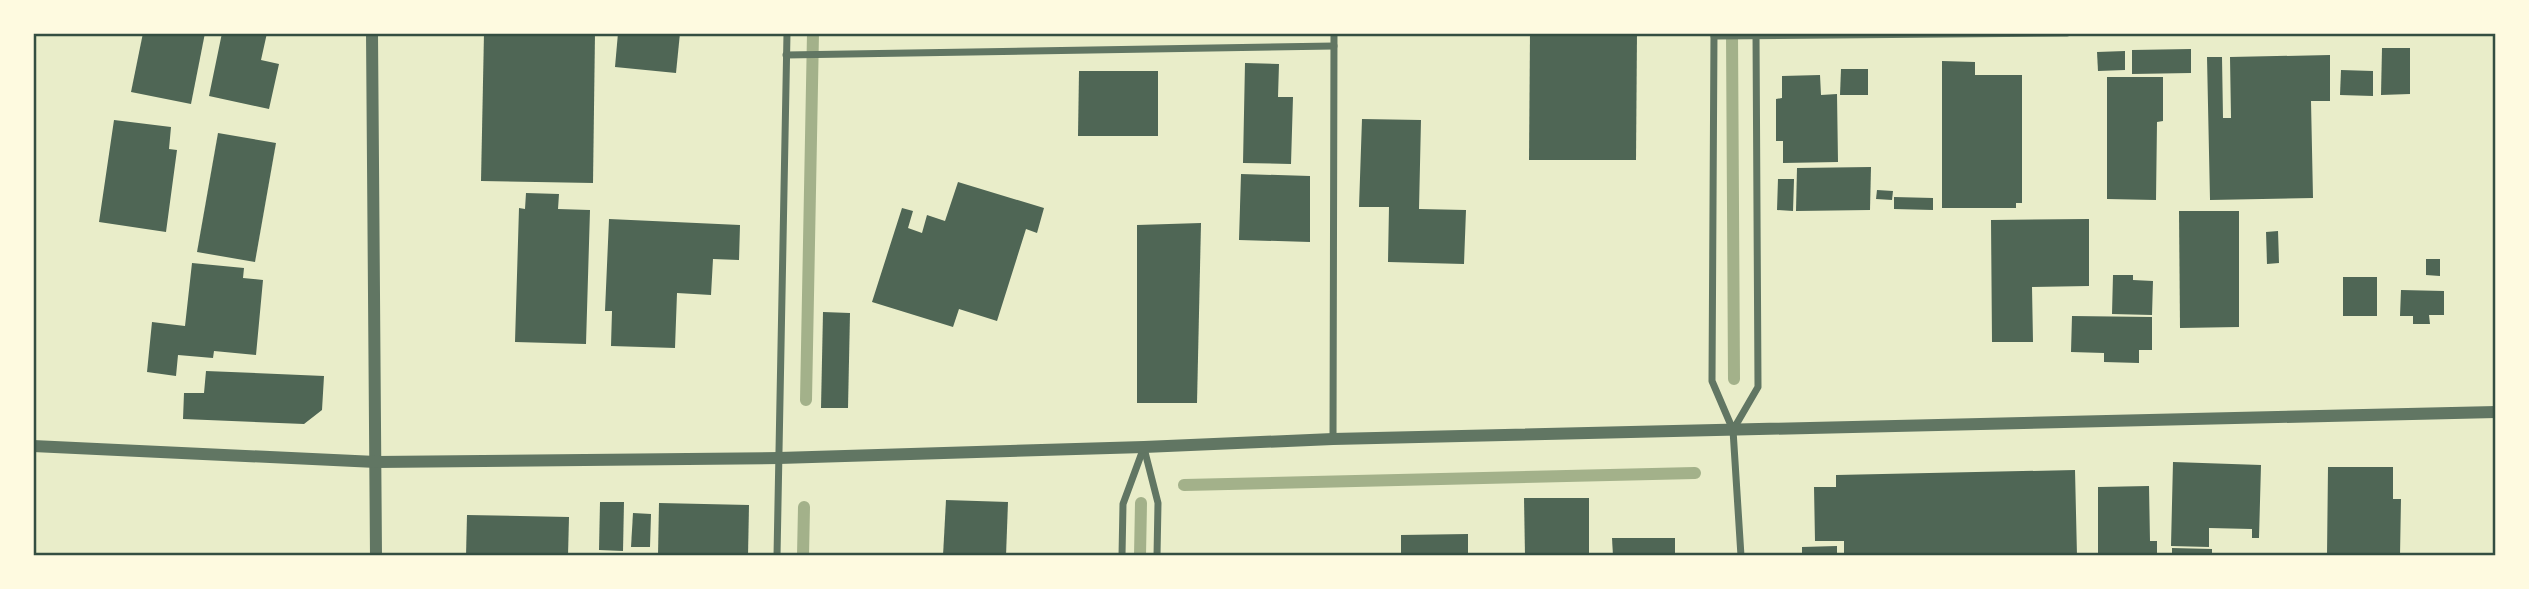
<svg xmlns="http://www.w3.org/2000/svg" width="2529" height="589" viewBox="0 0 2529 589" font-family="'Asap Condensed',sans-serif">
<style>
.lines{fill:none;stroke-linecap:round;stroke-linejoin:round}
.stream{stroke:#a3b18a;stroke-width:12}
.building{fill:#4f6655}
.minor{stroke:#617663;stroke-width:7}
.tertiary{stroke:#617663;stroke-width:12}
.neatline{fill:none;stroke:#344e41;stroke-width:2.5}
</style>
<rect width="100%" height="100%" fill="#e9edc9"/>
<g class="lines">
<g class="stream">
<path d="M 1732,33 L 1734,379"/>
<path d="M 806,400 L 813,33"/>
<path d="M 1184,485 L 1695,473"/>
<path d="M 803,556 L 804,507"/>
<path d="M 1140,556 L 1141,503"/>
</g>
</g>
<g class="building">
<path d="M 143,33 L 205,33 L 191,104 L 131,92 Z"/>
<path d="M 222,33 L 267,33 L 261,60 L 279,64 L 269,109 L 209,96 Z"/>
<path d="M 484,33 L 595,33 L 593,183 L 481,181 Z"/>
<path d="M 618,33 L 680,33 L 676,73 L 615,67 Z"/>
<path d="M 1530,33 L 1637,33 L 1636,160 L 1529,160 Z"/>
<path d="M 2382,48 L 2410,48 L 2410,94 L 2381,95 Z"/>
<path d="M 2191,49 L 2191,73 L 2132,74 L 2132,50 Z"/>
<path d="M 2125,51 L 2125,70 L 2098,71 L 2097,52 Z"/>
<path d="M 2330,55 L 2330,101 L 2311,101 L 2313,198 L 2210,200 L 2207,57 L 2222,57 L 2223,118 L 2231,118 L 2230,57 Z"/>
<path d="M 1942,61 L 1975,62 L 1975,75 L 2022,75 L 2022,203 L 2016,203 L 2016,208 L 1942,208 Z"/>
<path d="M 1245,63 L 1279,64 L 1278,97 L 1293,97 L 1291,164 L 1243,163 Z"/>
<path d="M 1841,69 L 1868,69 L 1868,95 L 1840,95 Z"/>
<path d="M 2341,70 L 2373,71 L 2373,96 L 2340,95 Z"/>
<path d="M 1079,71 L 1158,71 L 1158,136 L 1078,136 Z"/>
<path d="M 1820,75 L 1821,95 L 1837,94 L 1838,162 L 1783,163 L 1783,141 L 1776,141 L 1776,99 L 1782,98 L 1782,76 Z"/>
<path d="M 2107,77 L 2163,77 L 2163,121 L 2157,122 L 2156,200 L 2107,199 Z"/>
<path d="M 1362,119 L 1421,120 L 1419,209 L 1466,210 L 1464,264 L 1388,262 L 1389,207 L 1359,207 Z"/>
<path d="M 114,120 L 171,127 L 169,149 L 177,150 L 166,232 L 99,222 Z"/>
<path d="M 218,133 L 276,143 L 255,262 L 197,252 Z"/>
<path d="M 1871,167 L 1870,210 L 1796,211 L 1797,168 Z"/>
<path d="M 1241,174 L 1310,176 L 1310,242 L 1239,240 Z"/>
<path d="M 1778,179 L 1794,179 L 1793,211 L 1777,210 Z"/>
<path d="M 958,182 L 1044,208 L 1037,233 L 1026,229 L 997,321 L 959,309 L 953,327 L 872,302 L 902,208 L 913,211 L 908,228 L 922,233 L 927,215 L 945,221 Z"/>
<path d="M 1877,190 L 1893,191 L 1892,200 L 1876,199 Z"/>
<path d="M 526,193 L 559,194 L 558,209 L 590,210 L 586,344 L 515,342 L 519,208 L 525,209 Z"/>
<path d="M 1894,197 L 1933,198 L 1933,210 L 1894,209 Z"/>
<path d="M 2179,211 L 2239,211 L 2239,327 L 2180,328 Z"/>
<path d="M 609,219 L 740,225 L 739,260 L 713,259 L 711,295 L 677,293 L 675,348 L 611,346 L 612,311 L 605,311 Z"/>
<path d="M 2089,219 L 2089,286 L 2032,287 L 2033,342 L 1992,342 L 1991,220 Z"/>
<path d="M 1201,223 L 1197,403 L 1137,403 L 1137,225 Z"/>
<path d="M 2278,231 L 2279,263 L 2267,264 L 2266,232 Z"/>
<path d="M 2426,259 L 2440,259 L 2440,276 L 2426,275 Z"/>
<path d="M 192,263 L 244,268 L 243,278 L 263,280 L 256,355 L 214,351 L 213,358 L 178,355 L 176,376 L 147,372 L 152,322 L 185,326 Z"/>
<path d="M 2113,275 L 2133,275 L 2133,280 L 2153,281 L 2152,315 L 2112,314 Z"/>
<rect x="2343" y="277" width="34" height="39"/>
<path d="M 2401,290 L 2444,291 L 2444,315 L 2429,315 L 2430,324 L 2413,324 L 2413,316 L 2400,316 Z"/>
<path d="M 823,312 L 850,313 L 848,408 L 821,408 Z"/>
<path d="M 2072,316 L 2152,317 L 2152,350 L 2139,350 L 2139,363 L 2104,362 L 2104,353 L 2071,352 Z"/>
<path d="M 206,371 L 324,376 L 322,410 L 304,424 L 183,419 L 184,393 L 204,393 Z"/>
<path d="M 2173,462 L 2261,465 L 2259,538 L 2252,538 L 2252,529 L 2209,528 L 2209,547 L 2171,546 Z"/>
<path d="M 2328,467 L 2393,467 L 2393,499 L 2401,499 L 2400,556 L 2327,556 Z"/>
<path d="M 2075,470 L 2077,556 L 1844,555 L 1844,541 L 1815,541 L 1814,487 L 1836,487 L 1836,475 Z"/>
<path d="M 2149,486 L 2150,541 L 2157,541 L 2157,556 L 2098,556 L 2098,487 Z"/>
<path d="M 1524,498 L 1589,498 L 1589,556 L 1525,556 Z"/>
<path d="M 946,500 L 1008,502 L 1006,556 L 943,556 Z"/>
<path d="M 600,502 L 624,502 L 623,551 L 599,550 Z"/>
<path d="M 659,503 L 749,505 L 748,556 L 658,556 Z"/>
<path d="M 633,513 L 651,514 L 650,547 L 631,547 Z"/>
<path d="M 467,515 L 569,517 L 568,556 L 466,556 Z"/>
<path d="M 1468,534 L 1468,556 L 1401,556 L 1401,535 Z"/>
<path d="M 1612,538 L 1675,538 L 1675,556 L 1613,556 Z"/>
<path d="M 1837,546 L 1837,556 L 1802,556 L 1802,547 Z"/>
<path d="M 2172,548 L 2212,549 L 2212,556 L 2172,556 Z"/>
</g>
<g class="lines">
<g class="minor">
<path d="M 1714,33 L 1712,381 L 1733,430 L 1758,387 L 1756,33"/>
<path d="M 1714,36 L 2067,33"/>
<path d="M 786,55 L 1334,46"/>
<path d="M 1733,430 L 1741,556"/>
<path d="M 1333,439 L 1334,33"/>
<path d="M 1144,448 L 1158,503 L 1157,556"/>
<path d="M 777,556 L 787,33"/>
<path d="M 1122,556 L 1123,504 L 1144,447"/>
</g>
<g class="tertiary">
<path d="M 372,33 L 376,556"/>
<path d="M 33,446 L 376,462 L 779,458 L 1144,447 L 1333,439 L 2496,412"/>
</g>
</g>
<rect width="2529" height="589" fill="none" stroke="#fefae0" stroke-width="70"/>
<rect x="35" y="35" width="2459" height="519" class="neatline"/>
</svg>
